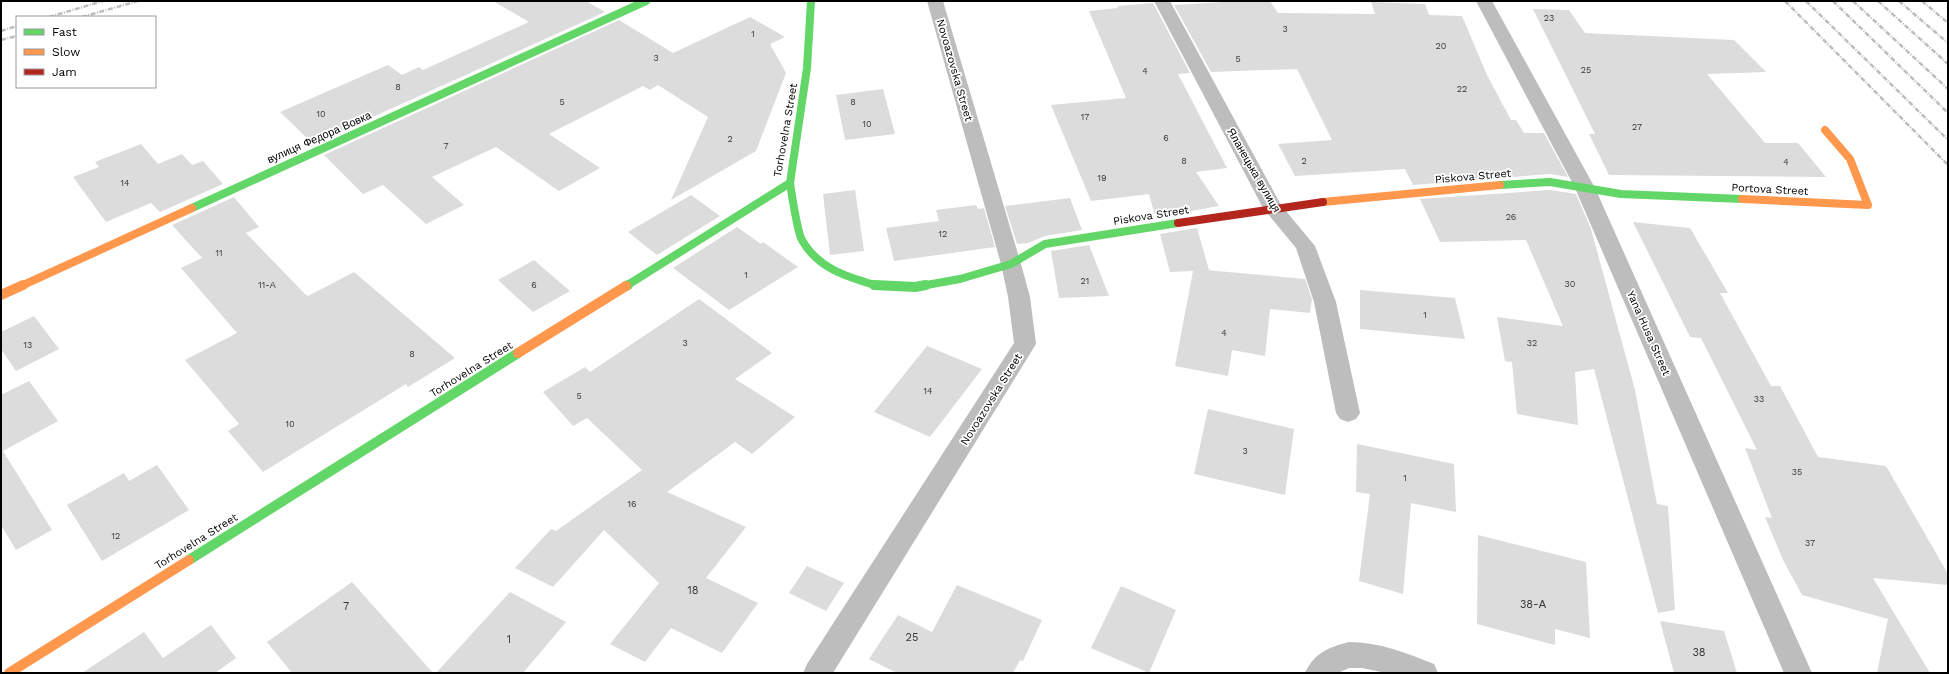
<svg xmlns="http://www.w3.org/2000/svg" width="1949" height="674" viewBox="0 0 1949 674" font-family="'Work Sans',sans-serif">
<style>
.building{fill:#dcdcdc}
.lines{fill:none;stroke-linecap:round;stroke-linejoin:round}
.street{fill:#bdbdbd;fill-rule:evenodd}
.fast-far1{stroke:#63d668;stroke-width:8}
.fast{stroke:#63d668;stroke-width:10}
.slow-far1{stroke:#ff974d;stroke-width:8}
.slow{stroke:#ff974d;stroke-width:10}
.jam{stroke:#b3261e;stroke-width:8}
.rail{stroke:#bdbdbd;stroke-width:2.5;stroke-dasharray:5 1.5 1 1.5;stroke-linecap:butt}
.labels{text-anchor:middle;stroke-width:3.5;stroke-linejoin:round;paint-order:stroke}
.number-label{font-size:9px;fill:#373737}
.street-label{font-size:11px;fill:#000;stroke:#fff}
.near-number-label{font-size:11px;fill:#373737}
</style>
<rect width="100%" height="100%" fill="#fff"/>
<g class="building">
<path d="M 493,1 L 586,1 L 605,12 L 313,144 L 280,112 L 388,65 L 402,75 L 419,67 L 423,70 L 529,22 Z"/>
<path d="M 1240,1 L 1270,1 L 1278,13 L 1375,14 L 1371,2 L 1425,4 L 1429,15 L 1462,16 L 1487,75 L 1511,120 L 1516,120 L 1524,133 L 1544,133 L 1568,177 L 1550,174 L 1413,185 L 1405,169 L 1295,176 L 1278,144 L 1332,140 L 1297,69 L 1211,72 L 1174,5 Z"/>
<path d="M 1153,3 L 1190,73 L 1178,74 L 1227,168 L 1196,172 L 1219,206 L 1191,211 L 1192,213 L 1156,219 L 1149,194 L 1091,201 L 1051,105 L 1126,98 L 1089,11 L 1118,8 L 1117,6 Z"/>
<path d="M 1533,9 L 1569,10 L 1585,33 L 1734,40 L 1766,72 L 1707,74 L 1765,143 L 1798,143 L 1826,177 L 1609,175 L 1589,134 L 1595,134 Z"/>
<path d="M 750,17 L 785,37 L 770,44 L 786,73 L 756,151 L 671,200 L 708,117 L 658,85 L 650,90 L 643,86 L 549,134 L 600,168 L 559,191 L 496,147 L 432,177 L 464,205 L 426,224 L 383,185 L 363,194 L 324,155 L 619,20 L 673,53 Z"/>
<path d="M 883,89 L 895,134 L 845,140 L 836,95 Z"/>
<path d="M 141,144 L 158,164 L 182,154 L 192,165 L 203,161 L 223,184 L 160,212 L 151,203 L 106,222 L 73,177 L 99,167 L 95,162 Z"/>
<path d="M 855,190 L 864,251 L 830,255 L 823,194 Z"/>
<path d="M 1550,190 L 1576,194 L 1591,229 L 1635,390 L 1657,504 L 1668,506 L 1675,610 L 1658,613 L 1594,369 L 1575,372 L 1578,425 L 1517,414 L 1512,362 L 1505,361 L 1497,317 L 1563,326 L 1526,240 L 1440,242 L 1420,199 Z"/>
<path d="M 691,195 L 720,216 L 657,255 L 628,232 Z"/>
<path d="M 234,197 L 259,227 L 246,233 L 305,294 L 308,296 L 354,272 L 455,358 L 408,387 L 406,384 L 263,472 L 228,431 L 239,424 L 185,360 L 237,333 L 181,268 L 202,258 L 172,225 Z"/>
<path d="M 1070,198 L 1082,230 L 1045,236 L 1028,243 L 1017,244 L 1005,206 Z"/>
<path d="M 976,205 L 978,209 L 984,208 L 995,247 L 894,261 L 886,228 L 939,221 L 936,210 Z"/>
<path d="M 1633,222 L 1690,228 L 1728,293 L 1720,293 L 1771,386 L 1780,386 L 1818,457 L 1886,466 L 1948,574 L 1948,585 L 1873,578 L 1930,673 L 1877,673 L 1888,619 L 1802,595 L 1783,560 L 1765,517 L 1772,518 L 1745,448 L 1757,450 L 1701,338 L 1690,337 Z"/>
<path d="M 737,227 L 761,244 L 763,242 L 798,267 L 729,310 L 673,268 Z"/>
<path d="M 1197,228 L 1209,270 L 1206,270 L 1305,279 L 1312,299 L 1310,313 L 1270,309 L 1265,356 L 1232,350 L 1228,376 L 1175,366 L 1193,271 L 1170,272 L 1160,234 Z"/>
<path d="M 1089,245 L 1109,296 L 1059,298 L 1051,251 Z"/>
<path d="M 534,260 L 570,291 L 533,312 L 498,280 Z"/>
<path d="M 1360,290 L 1455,298 L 1465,339 L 1360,329 Z"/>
<path d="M 699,299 L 772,353 L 735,379 L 795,417 L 752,454 L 735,442 L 667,492 L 746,527 L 706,578 L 758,603 L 722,653 L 671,628 L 645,662 L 610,644 L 659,583 L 604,530 L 553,587 L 515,568 L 551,529 L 556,531 L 642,470 L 587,418 L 573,426 L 543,392 L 585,367 L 590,372 Z"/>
<path d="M 34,316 L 59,349 L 16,371 L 1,349 L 1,332 Z"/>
<path d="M 927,346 L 982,369 L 930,437 L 874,412 Z"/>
<path d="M 29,381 L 58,421 L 3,451 L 52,530 L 16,550 L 1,525 L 1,395 Z"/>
<path d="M 1208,409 L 1294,429 L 1285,495 L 1194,474 Z"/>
<path d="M 1357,444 L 1454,464 L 1456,512 L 1411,503 L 1403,594 L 1359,581 L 1370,494 L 1356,492 Z"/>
<path d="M 157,465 L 189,510 L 102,561 L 67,505 L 124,473 L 129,481 Z"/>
<path d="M 1478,535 L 1586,562 L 1590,638 L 1555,629 L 1555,645 L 1477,624 Z"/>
<path d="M 807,566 L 844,583 L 826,611 L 789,593 Z"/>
<path d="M 352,582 L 433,673 L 292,673 L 267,642 Z"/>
<path d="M 957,585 L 1042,620 L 1023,661 L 1020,660 L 1013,673 L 897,673 L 869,659 L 898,615 L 932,632 Z"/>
<path d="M 1121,586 L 1176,610 L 1149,673 L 1091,648 Z"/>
<path d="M 510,592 L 566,622 L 523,673 L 436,673 Z"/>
<path d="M 1660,621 L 1724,631 L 1737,673 L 1674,673 Z"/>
<path d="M 211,625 L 236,658 L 215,673 L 82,673 L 144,632 L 163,658 Z"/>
</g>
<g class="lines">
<g class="street">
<path d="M 927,1 L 943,1 L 1021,264 L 1030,297 L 1036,344 L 833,673 L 803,673 L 807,664 L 1014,343 L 1008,297 L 1001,264 Z"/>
<path d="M 1154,1 L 1170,1 L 1281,205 L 1315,246 L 1336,302 L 1360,413 L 1356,419 L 1348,422 L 1340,419 L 1336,413 L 1314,302 L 1296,248 L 1263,208 Z"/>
<path d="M 1476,1 L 1492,1 L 1595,188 L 1812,673 L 1784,673 L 1575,188 Z"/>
<path d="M 1349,642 C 1379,642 1407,653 1434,664 L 1438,673 L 1386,673 L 1362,668 L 1349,668 L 1338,673 L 1305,673 C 1314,653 1329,647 1349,642 Z"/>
</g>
<g class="fast-far1">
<path d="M 790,183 C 792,195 797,231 802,240 C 818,269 848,277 878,286"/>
<path d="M 1500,185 L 1550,182 L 1621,194 L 1742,199"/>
<path d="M 192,208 L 646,1"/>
<path d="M 626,286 L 790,183 L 807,68 L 811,1"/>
<path d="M 921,286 L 960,279 L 1011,264 L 1045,244 L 1178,223"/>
</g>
<g class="fast">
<path d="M 874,285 L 915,287 L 926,285"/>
<path d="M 626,286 L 628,285"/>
<path d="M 189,560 L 518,353"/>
</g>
<g class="slow-far1">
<path d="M 1742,199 L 1868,205 L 1850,159 L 1825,130"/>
<path d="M 1323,202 L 1500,185"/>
<path d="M 21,286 L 192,208"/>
</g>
<g class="slow">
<path d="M 1,295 L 23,285"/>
<path d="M 518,353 L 626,286"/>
<path d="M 9,673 L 189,560"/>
</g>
<path class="jam" d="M 1178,223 L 1323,202"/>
<g class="rail">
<path d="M 1785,1 L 1948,165"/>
<path d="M 1806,1 L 1948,140"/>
<path d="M 1833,1 L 1948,113"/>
<path d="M 1853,1 L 1948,89"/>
<path d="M 1878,1 L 1948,64"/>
<path d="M 1899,1 L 1948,43"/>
<path d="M 1922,1 L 1948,23"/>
<path d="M 49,17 L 103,1"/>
<path d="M 82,17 L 138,1"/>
<path d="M 1,31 L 17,26"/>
<path d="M 1,40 L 17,36"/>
</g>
</g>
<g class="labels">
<g class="number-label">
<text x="1549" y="21">23</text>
<text x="1285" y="32">3</text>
<text x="753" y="37">1</text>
<text x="1441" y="49">20</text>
<text x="656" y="61">3</text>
<text x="1238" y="62">5</text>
<text x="1586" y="73">25</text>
<text x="1145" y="74">4</text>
<text x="398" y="90">8</text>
<text x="1462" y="92">22</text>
<text x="562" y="105">5</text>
<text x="853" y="105">8</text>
<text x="321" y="117">10</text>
<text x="1085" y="120">17</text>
<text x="867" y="127">10</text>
<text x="1637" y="130">27</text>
<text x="1166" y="141">6</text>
<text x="730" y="142">2</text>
<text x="446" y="149">7</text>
<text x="1184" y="164">8</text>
<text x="1304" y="164">2</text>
<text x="1786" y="165">4</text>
<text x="1102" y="181">19</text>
<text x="125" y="186">14</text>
<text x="1511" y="220">26</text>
<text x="943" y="237">12</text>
<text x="219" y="256">11</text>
<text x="746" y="278">1</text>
<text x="1085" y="284">21</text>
<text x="1570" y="287">30</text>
<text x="267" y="288">11-А</text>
<text x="534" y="288">6</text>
<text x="1425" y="318">1</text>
<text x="1224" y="336">4</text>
<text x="685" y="346">3</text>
<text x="1532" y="346">32</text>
<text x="28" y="348">13</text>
<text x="412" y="357">8</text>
<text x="928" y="394">14</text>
<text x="579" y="399">5</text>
<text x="1759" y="402">33</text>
<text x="290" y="427">10</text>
<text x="1245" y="454">3</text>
<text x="1797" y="475">35</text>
<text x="1405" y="481">1</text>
<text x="632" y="507">16</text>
<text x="116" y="539">12</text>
<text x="1810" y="546">37</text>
</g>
<g class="street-label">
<text transform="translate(955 70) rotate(74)" y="4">Novoazovska Street</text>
<text transform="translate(785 130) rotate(-80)" y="4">Torhovelna Street</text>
<text transform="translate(319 137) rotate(-24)" y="4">вулиця Федора Вовка</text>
<text transform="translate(1254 170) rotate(60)" y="4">Яланецька вулиця</text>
<text transform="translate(1473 176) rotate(-5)" y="4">Piskova Street</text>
<text transform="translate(1770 189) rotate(3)" y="4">Portova Street</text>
<text transform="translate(1151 215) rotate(-9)" y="4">Piskova Street</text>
<text transform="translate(1649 333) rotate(66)" y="4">Yana Husa Street</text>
<text transform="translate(471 369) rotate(-32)" y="4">Torhovelna Street</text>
<text transform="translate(991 399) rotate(-58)" y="4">Novoazovska Street</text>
<text transform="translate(196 541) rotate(-32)" y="4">Torhovelna Street</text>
</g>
<g class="near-number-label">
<text x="693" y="594">18</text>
<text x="1533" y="608">38-А</text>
<text x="346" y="610">7</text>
<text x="912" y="641">25</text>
<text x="509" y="643">1</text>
<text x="1699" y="656">38</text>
</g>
</g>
<rect width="1949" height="674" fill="none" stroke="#000000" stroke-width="4"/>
<rect x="16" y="16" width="140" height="72" fill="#ffffff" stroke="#999999"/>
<rect x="24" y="29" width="20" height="6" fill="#63d668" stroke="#999999"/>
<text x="52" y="36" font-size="12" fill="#000000">Fast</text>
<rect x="24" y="49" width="20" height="6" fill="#ff974d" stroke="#999999"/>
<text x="52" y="56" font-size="12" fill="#000000">Slow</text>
<rect x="24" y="69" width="20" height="6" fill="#b3261e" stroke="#999999"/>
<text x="52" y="76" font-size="12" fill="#000000">Jam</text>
</svg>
